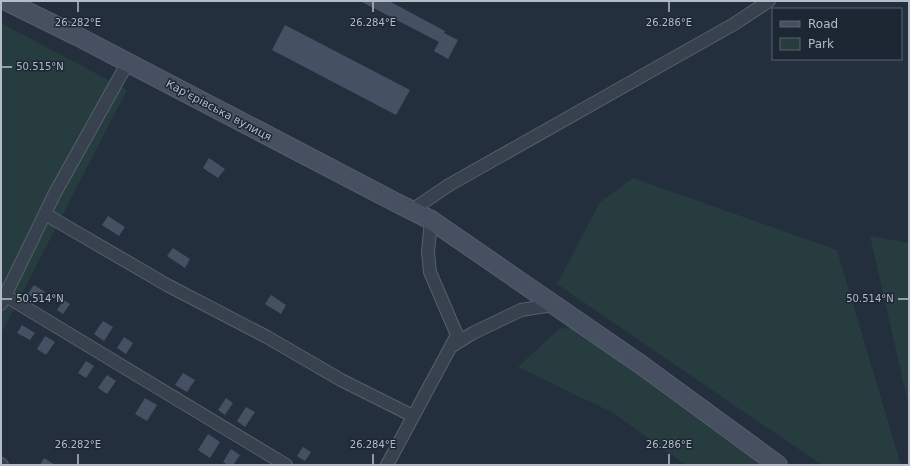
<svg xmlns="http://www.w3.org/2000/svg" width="910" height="466" viewBox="0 0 910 466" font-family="'DejaVu Sans',sans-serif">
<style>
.green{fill:#263c3f}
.building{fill:#455162}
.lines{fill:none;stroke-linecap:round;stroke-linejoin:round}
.street-casing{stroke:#565f6c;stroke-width:14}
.secondary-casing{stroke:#565f6c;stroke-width:20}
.street{stroke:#38414e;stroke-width:12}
.secondary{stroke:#465061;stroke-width:18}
.ticks{fill:none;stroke:#b4bcc9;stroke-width:1.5}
.labels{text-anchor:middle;stroke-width:3;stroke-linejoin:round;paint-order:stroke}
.street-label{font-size:11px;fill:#b4bcc9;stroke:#1d2633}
.ticks-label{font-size:10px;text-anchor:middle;fill:#b4bcc9;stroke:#1d2633;stroke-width:3;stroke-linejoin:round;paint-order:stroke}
</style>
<rect width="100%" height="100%" fill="#242f3e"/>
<g class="green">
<path d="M 1,23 L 127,90 L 1,334 Z"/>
<path d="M 633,178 L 837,250 L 901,465 L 822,465 L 557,284 L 600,202 Z"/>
<path d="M 870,236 L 909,243 L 909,407 Z"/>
<path d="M 572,327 L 761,465 L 686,465 L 613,413 L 518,367 L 559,329 Z"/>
</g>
<g class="building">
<path d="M 360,1 L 389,1 L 445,31 L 444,33 L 458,40 L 448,59 L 434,51 L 439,42 Z"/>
<path d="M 285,25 L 410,90 L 396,115 L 272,50 Z"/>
<path d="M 209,158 L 225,169 L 218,178 L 203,168 Z"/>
<path d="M 108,216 L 125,227 L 119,236 L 102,225 Z"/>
<path d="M 173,248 L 190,259 L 185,268 L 167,256 Z"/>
<path d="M 34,285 L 45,292 L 39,301 L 28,294 Z"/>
<path d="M 271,295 L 286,305 L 281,314 L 265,304 Z"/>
<path d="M 64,300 L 70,304 L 63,314 L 57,310 Z"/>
<path d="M 103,321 L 113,327 L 104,341 L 94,334 Z"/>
<path d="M 22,325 L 35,333 L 30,340 L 17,333 Z"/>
<path d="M 45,336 L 55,342 L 46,355 L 37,349 Z"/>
<path d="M 124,337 L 133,343 L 126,354 L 117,348 Z"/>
<path d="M 86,361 L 94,366 L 86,378 L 78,373 Z"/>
<path d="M 183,373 L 195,380 L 187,392 L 175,385 Z"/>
<path d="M 107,375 L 116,381 L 107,394 L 98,388 Z"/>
<path d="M 145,398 L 157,405 L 147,421 L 135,414 Z"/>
<path d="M 226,398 L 233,403 L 225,415 L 218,410 Z"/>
<path d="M 246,407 L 255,412 L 245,427 L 237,421 Z"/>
<path d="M 208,434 L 220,442 L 210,458 L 198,450 Z"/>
<path d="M 303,447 L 311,452 L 305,461 L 297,456 Z"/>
<path d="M 231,449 L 240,455 L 233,465 L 228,465 L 223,462 Z"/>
<path d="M 44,458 L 55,465 L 40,465 Z"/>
</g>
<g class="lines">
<defs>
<g id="street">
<path d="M 412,210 L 449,185 L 734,24 L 769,1"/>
<path d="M 45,214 L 167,285 L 267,337 L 341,380 L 413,416"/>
<path d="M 6,296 L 286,465"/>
<path d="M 1,304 L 55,193 L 128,62"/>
<path d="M 452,346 L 473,333 L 521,310 L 553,305"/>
<path d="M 1,464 L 2,465"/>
<path d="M 387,465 L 457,335 L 430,272 L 428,252 L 431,220"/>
</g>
<path id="secondary" d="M 6,1 L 77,36 L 395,202 L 431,220 L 640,364 L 778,465"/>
</defs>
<use href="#street" class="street-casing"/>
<use href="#secondary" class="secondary-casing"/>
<use href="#street" class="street"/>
<use href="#secondary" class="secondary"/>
</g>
<path class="ticks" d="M 78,2 L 78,12M 373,2 L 373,12M 669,2 L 669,12M 2,67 L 12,67M 2,299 L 12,299M 898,299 L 908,299M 78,454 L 78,464M 373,454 L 373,464M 669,454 L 669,464"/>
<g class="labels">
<g class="street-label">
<text transform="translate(219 110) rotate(28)" y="4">Кар'єрівська вулиця</text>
</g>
</g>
<g class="ticks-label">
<text x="78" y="26">26.282°E</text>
<text x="373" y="26">26.284°E</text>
<text x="669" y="26">26.286°E</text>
<text x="40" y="70">50.515°N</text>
<text x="40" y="302">50.514°N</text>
<text x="870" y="302">50.514°N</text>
<text x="78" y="448">26.282°E</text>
<text x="373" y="448">26.284°E</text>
<text x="669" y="448">26.286°E</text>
</g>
<rect width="910" height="466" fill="none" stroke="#b4bcc9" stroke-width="4"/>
<rect x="772" y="8" width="130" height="52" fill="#1d2633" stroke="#59626f"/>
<rect x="780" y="21" width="20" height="6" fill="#465061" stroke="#59626f"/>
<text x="808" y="28" font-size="12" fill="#b4bcc9">Road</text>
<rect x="780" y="38" width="20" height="12" fill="#263c3f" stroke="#59626f"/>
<text x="808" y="48" font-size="12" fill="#b4bcc9">Park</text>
</svg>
